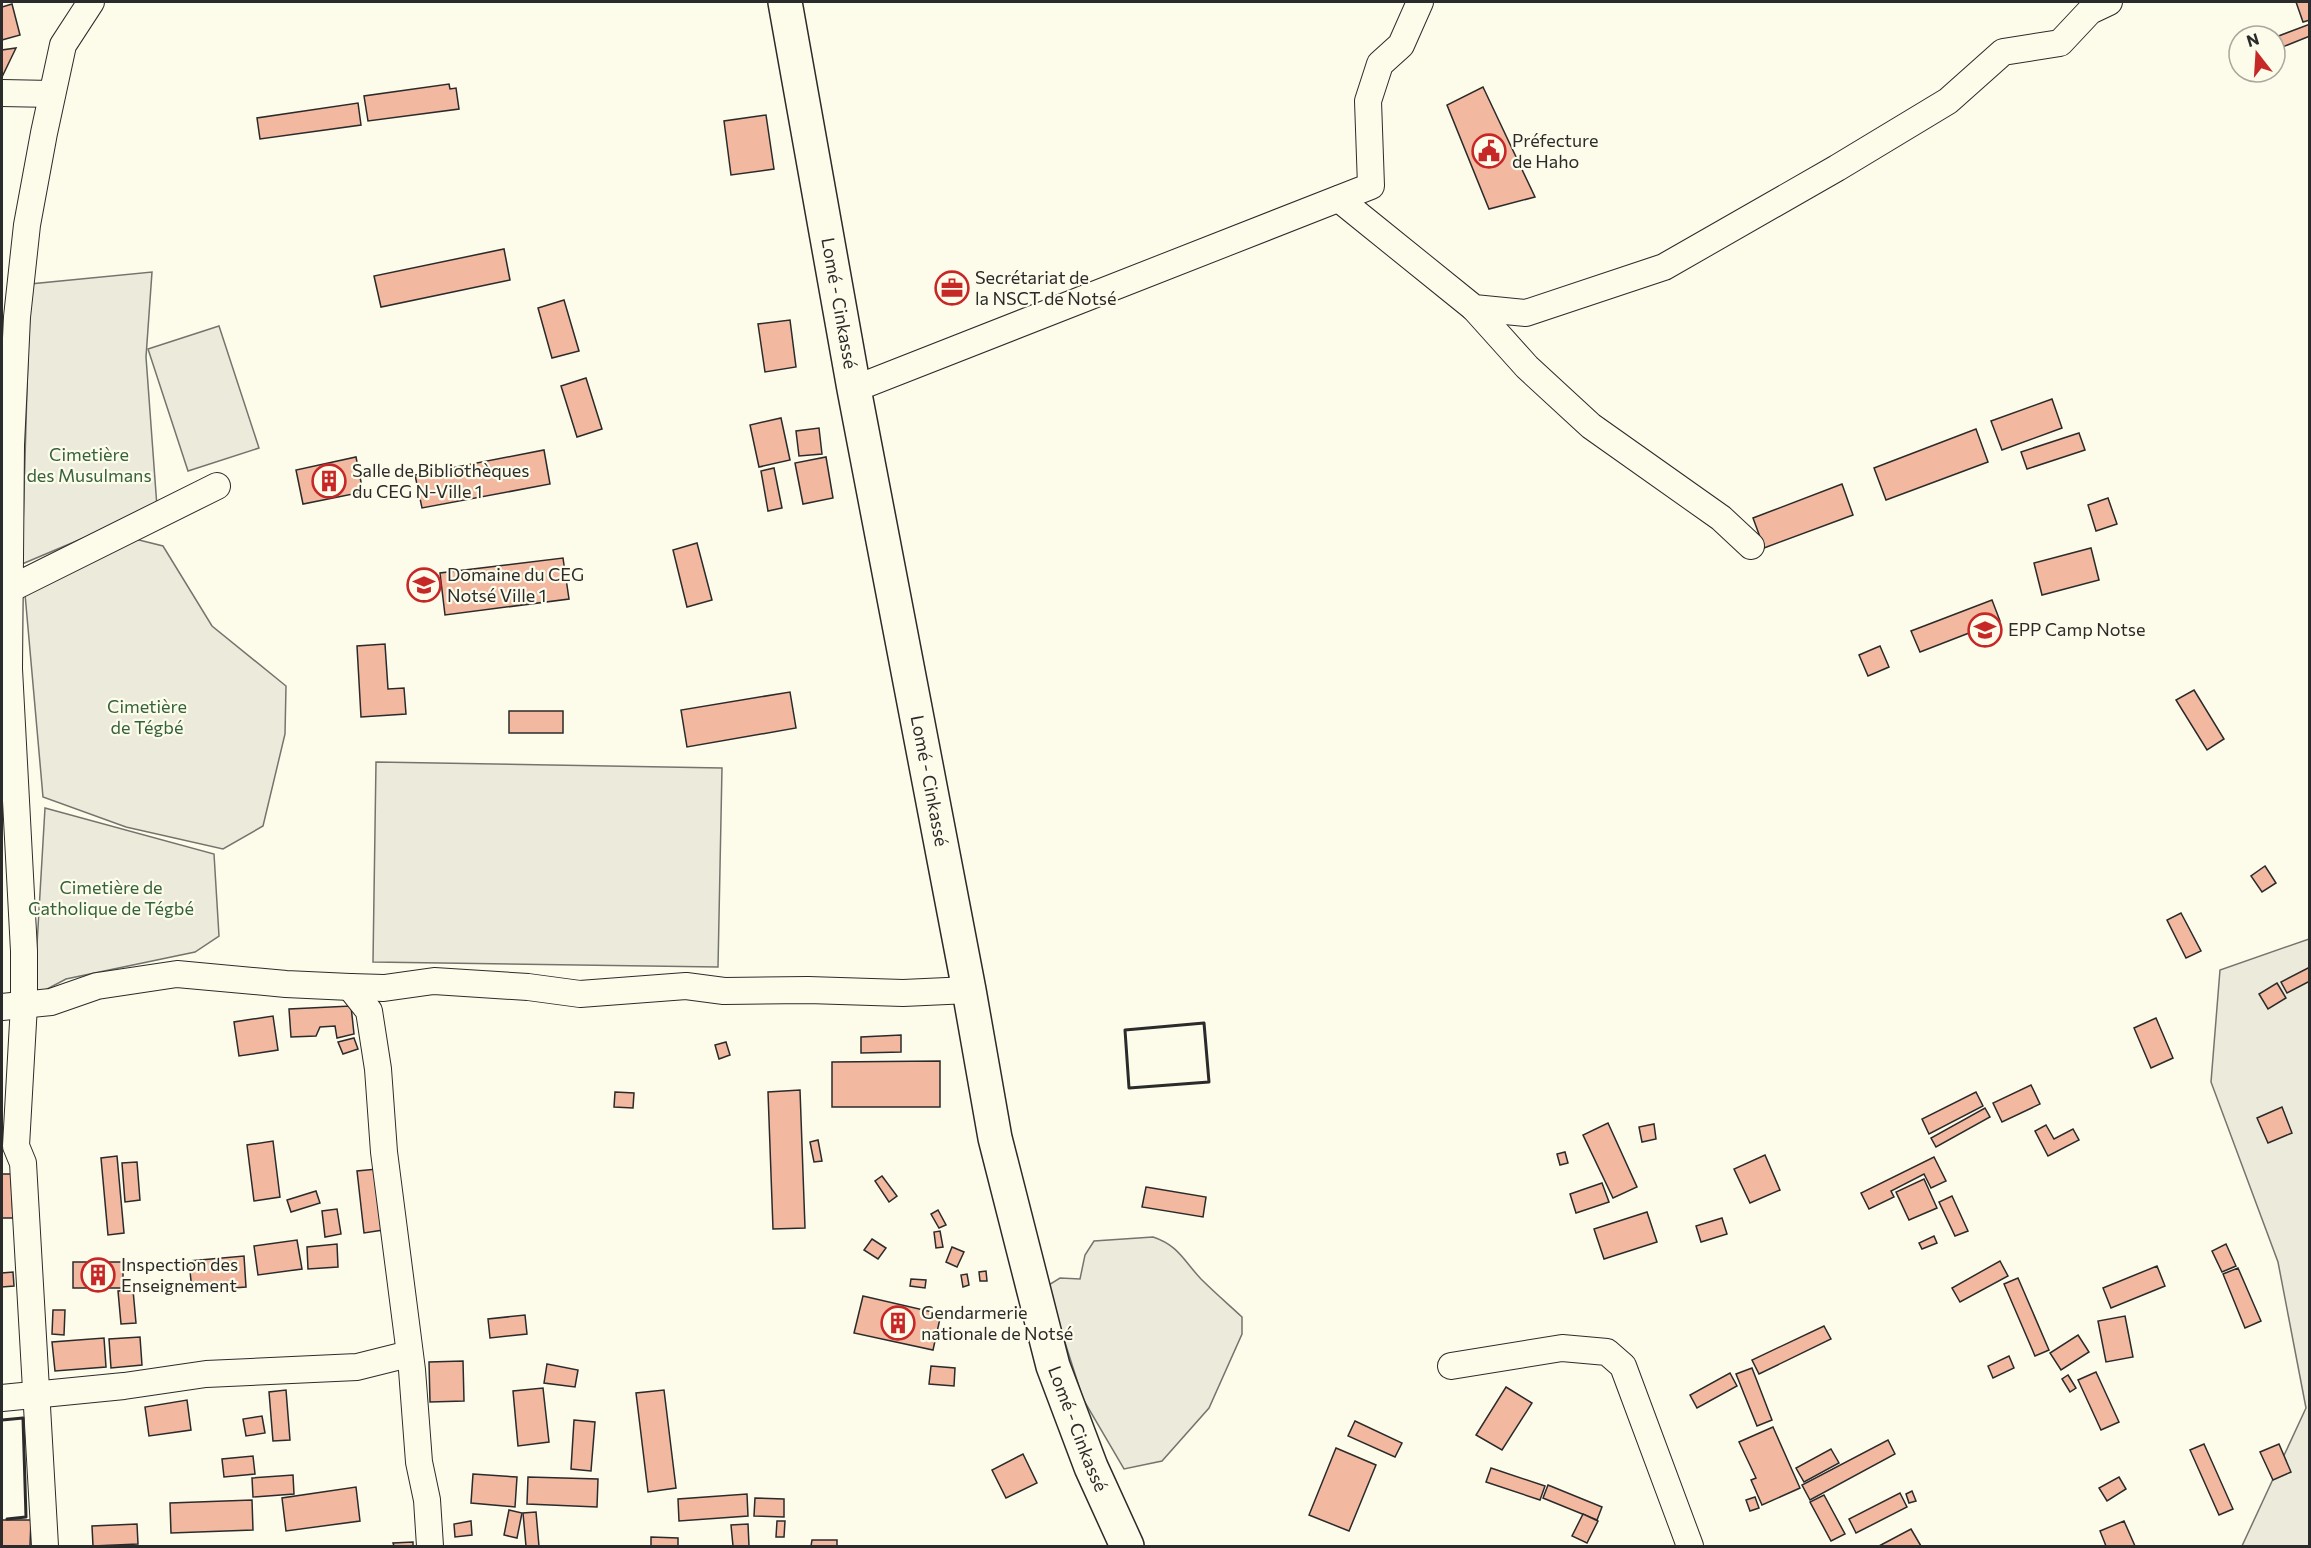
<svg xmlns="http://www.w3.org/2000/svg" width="2311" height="1548" viewBox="0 0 2311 1548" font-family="Commissioner,sans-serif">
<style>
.green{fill:#ecebdb;stroke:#74746e;stroke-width:1.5}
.building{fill:#f2b8a0;stroke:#2b2b2b;stroke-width:1.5}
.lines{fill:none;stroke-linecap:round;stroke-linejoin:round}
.minor-casing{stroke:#2b2b2b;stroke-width:28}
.highway-casing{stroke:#2b2b2b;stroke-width:36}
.minor{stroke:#fdfbea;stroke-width:26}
.highway{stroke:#fdfbea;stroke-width:33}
.wall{stroke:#2b2b2b;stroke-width:3}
.labels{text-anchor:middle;stroke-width:4.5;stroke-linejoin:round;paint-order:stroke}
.poi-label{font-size:18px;fill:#2b2b2b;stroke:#fdfbea;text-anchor:start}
.street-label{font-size:18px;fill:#2b2b2b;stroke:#fdfbea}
.park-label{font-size:18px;fill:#34623c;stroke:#fdfbea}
</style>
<rect width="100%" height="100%" fill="#fdfbea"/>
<g class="green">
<path d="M 152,272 L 146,357 L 157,507 L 22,564 L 30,284 Z"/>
<path d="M 219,326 L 259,448 L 188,471 L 148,349 Z"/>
<path d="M 135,539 L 163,546 L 212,626 L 286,686 L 285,734 L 263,826 L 223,849 L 126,827 L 43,797 L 25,594 Z"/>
<path d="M 376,762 L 722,768 L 718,967 L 373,962 Z"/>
<path d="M 45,808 L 214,854 L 219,936 L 195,952 L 66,979 L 34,996 Z"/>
<path d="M 2309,939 L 2309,1546 L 2242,1546 L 2306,1408 L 2278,1262 L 2211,1082 L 2220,970 Z"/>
<path d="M 1153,1237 C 1178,1245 1184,1261 1201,1279 C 1214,1292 1228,1304 1242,1317 L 1242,1334 L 1209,1408 L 1162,1461 L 1124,1469 L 1083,1399 L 1047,1286 L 1060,1278 L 1080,1279 L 1085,1255 L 1094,1241 Z"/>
</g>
<g class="building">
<path d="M 2296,2 L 2310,2 L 2310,20 L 2303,22 Z"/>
<path d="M 12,4 L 20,35 L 2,40 L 2,7 Z"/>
<path d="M 2310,24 L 2310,36 L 2280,48 L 2276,37 Z"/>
<path d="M 2275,40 L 2283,61 L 2275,64 Z"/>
<path d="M 16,48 L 2,77 L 2,50 Z"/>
<path d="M 449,84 L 450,89 L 456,88 L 459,109 L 368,121 L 364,96 Z"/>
<path d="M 1483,87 L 1535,197 L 1489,209 L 1447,105 Z"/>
<path d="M 358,103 L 361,125 L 260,139 L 257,118 Z"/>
<path d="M 766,115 L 774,169 L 731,175 L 724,121 Z"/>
<path d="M 504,249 L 510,280 L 381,307 L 374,276 Z"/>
<path d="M 564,300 L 579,351 L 552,358 L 538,308 Z"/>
<path d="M 790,320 L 796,367 L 765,372 L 758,324 Z"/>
<path d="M 586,378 L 602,429 L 577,437 L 561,386 Z"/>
<path d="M 2052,399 L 2062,428 L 2002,450 L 1991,421 Z"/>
<path d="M 781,418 L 790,460 L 759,467 L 750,425 Z"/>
<path d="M 819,428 L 822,454 L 799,456 L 796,431 Z"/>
<path d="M 1976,429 L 1988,462 L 1886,500 L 1874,468 Z"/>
<path d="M 2079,433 L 2085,450 L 2027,469 L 2021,452 Z"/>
<path d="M 544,450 L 550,484 L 422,508 L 415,475 Z"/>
<path d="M 356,457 L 363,492 L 303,504 L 296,470 Z"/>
<path d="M 826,457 L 833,498 L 803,504 L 795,463 Z"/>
<path d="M 774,468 L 782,508 L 768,511 L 761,471 Z"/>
<path d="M 1842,484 L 1853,515 L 1764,548 L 1753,518 Z"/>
<path d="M 2108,498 L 2117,524 L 2096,531 L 2088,505 Z"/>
<path d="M 697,543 L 712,600 L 687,607 L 673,550 Z"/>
<path d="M 2091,548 L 2099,580 L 2042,595 L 2034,563 Z"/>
<path d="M 563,558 L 569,599 L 445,615 L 440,573 Z"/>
<path d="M 1992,600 L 2000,621 L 1920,652 L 1911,631 Z"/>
<path d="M 385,644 L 388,689 L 404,688 L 406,714 L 361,717 L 357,646 Z"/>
<path d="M 1880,646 L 1889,667 L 1868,676 L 1859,655 Z"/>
<path d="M 2194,690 L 2224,739 L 2207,750 L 2176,700 Z"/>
<path d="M 790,692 L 796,728 L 687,747 L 681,710 Z"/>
<rect x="509" y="711" width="54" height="22"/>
<path d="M 2265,866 L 2276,883 L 2262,892 L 2251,876 Z"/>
<path d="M 2181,913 L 2201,951 L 2186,958 L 2167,920 Z"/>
<path d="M 2310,967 L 2310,981 L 2287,993 L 2281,982 Z"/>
<path d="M 2277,983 L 2286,998 L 2268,1009 L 2259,994 Z"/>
<path d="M 351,1006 L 354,1034 L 337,1038 L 335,1026 L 320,1027 L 316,1036 L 291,1037 L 289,1009 Z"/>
<path d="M 273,1016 L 278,1050 L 239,1056 L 234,1022 Z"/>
<path d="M 2156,1018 L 2173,1058 L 2151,1068 L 2134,1028 Z"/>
<path d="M 901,1035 L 901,1052 L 861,1053 L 861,1037 Z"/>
<path d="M 354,1038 L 358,1049 L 343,1054 L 338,1042 Z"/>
<path d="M 726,1042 L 730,1055 L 719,1059 L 715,1045 Z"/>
<path d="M 940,1061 L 940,1107 L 832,1107 L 832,1062 Z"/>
<path d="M 2031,1085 L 2040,1104 L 2002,1122 L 1993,1103 Z"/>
<path d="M 800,1090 L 805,1228 L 773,1229 L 768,1092 Z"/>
<path d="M 615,1092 L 634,1093 L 633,1108 L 614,1107 Z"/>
<path d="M 1976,1092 L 1983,1106 L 1929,1134 L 1922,1119 Z"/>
<path d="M 2282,1107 L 2292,1133 L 2268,1143 L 2257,1118 Z"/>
<path d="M 1985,1108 L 1990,1117 L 1936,1147 L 1931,1138 Z"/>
<path d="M 1608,1123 L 1637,1187 L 1613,1198 L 1583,1135 Z"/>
<path d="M 1654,1124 L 1656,1139 L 1642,1142 L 1639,1127 Z"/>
<path d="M 2046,1125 L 2054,1139 L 2073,1129 L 2079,1140 L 2048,1156 L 2035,1131 Z"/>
<path d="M 818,1140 L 822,1161 L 814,1162 L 810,1142 Z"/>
<path d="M 273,1141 L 280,1197 L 254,1201 L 247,1145 Z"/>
<path d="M 1565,1152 L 1568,1163 L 1560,1165 L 1557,1154 Z"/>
<path d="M 1765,1155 L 1780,1190 L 1750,1203 L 1734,1169 Z"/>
<path d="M 117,1156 L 124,1233 L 108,1235 L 101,1158 Z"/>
<path d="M 1934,1157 L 1946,1181 L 1931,1188 L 1924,1174 L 1891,1191 L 1894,1197 L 1869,1209 L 1861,1193 Z"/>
<path d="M 137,1162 L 140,1200 L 125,1202 L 122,1163 Z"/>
<path d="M 377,1169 L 383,1230 L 364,1233 L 357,1171 Z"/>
<path d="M 2,1174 L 11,1174 L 13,1218 L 2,1218 Z"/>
<path d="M 882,1176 L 897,1196 L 889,1202 L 875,1181 Z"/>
<path d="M 1924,1179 L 1937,1208 L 1909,1220 L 1896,1192 Z"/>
<path d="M 1602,1183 L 1609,1202 L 1576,1213 L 1570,1194 Z"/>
<path d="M 1146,1187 L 1206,1197 L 1203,1217 L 1142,1207 Z"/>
<path d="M 316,1191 L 320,1203 L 291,1212 L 287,1200 Z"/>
<path d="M 1952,1196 L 1968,1231 L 1955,1236 L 1939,1202 Z"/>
<path d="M 337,1209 L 341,1234 L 325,1237 L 322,1211 Z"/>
<path d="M 938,1210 L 946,1225 L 939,1228 L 931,1214 Z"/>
<path d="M 1647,1212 L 1657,1242 L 1604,1259 L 1594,1229 Z"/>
<path d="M 1722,1218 L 1727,1234 L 1701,1242 L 1696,1226 Z"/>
<path d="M 940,1231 L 943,1247 L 936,1248 L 934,1232 Z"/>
<path d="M 1934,1236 L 1937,1243 L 1922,1249 L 1919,1243 Z"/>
<path d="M 872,1239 L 886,1248 L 878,1259 L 864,1250 Z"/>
<path d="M 297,1240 L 302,1269 L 258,1275 L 254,1246 Z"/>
<path d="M 337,1244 L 338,1267 L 308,1269 L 307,1247 Z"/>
<path d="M 2226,1244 L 2236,1266 L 2222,1272 L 2212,1251 Z"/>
<path d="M 952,1247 L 964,1252 L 957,1267 L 946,1262 Z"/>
<path d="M 244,1256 L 246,1287 L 192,1291 L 189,1261 Z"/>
<path d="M 2000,1261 L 2008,1276 L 1960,1302 L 1952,1288 Z"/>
<rect x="73" y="1262" width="50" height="26"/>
<path d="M 2157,1266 L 2165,1286 L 2111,1308 L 2103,1288 Z"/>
<path d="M 2238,1268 L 2261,1321 L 2245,1328 L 2223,1274 Z"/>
<path d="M 986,1271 L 987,1281 L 980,1281 L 979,1272 Z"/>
<path d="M 13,1272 L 14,1286 L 2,1287 L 2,1273 Z"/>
<path d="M 967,1274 L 969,1285 L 963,1287 L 961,1275 Z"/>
<path d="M 2018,1278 L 2049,1350 L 2035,1356 L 2004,1284 Z"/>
<path d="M 911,1279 L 926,1280 L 925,1288 L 910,1286 Z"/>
<path d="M 133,1290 L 136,1323 L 121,1324 L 118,1291 Z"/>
<path d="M 863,1296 L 941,1314 L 933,1350 L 854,1333 Z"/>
<path d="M 53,1310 L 65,1310 L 64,1335 L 52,1334 Z"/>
<path d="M 525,1315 L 527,1334 L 490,1338 L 488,1319 Z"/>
<path d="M 2125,1316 L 2133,1357 L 2106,1362 L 2098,1321 Z"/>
<path d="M 1824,1326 L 1831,1339 L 1759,1374 L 1752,1360 Z"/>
<path d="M 2078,1335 L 2089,1352 L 2061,1370 L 2050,1353 Z"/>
<path d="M 140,1337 L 142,1365 L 111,1368 L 109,1339 Z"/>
<path d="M 104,1338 L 106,1367 L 55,1371 L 52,1342 Z"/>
<path d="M 2009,1356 L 2014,1368 L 1993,1378 L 1988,1366 Z"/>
<path d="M 463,1361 L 464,1401 L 430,1402 L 429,1362 Z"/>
<path d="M 547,1364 L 578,1370 L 575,1387 L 544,1383 Z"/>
<path d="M 931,1366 L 955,1368 L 954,1386 L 929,1384 Z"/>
<path d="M 1752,1368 L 1772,1420 L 1757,1426 L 1736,1374 Z"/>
<path d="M 2096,1372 L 2119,1422 L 2101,1430 L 2078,1380 Z"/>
<path d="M 1730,1373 L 1737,1386 L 1697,1408 L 1690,1395 Z"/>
<path d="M 2068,1375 L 2076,1388 L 2070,1392 L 2062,1379 Z"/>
<path d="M 1506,1387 L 1532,1403 L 1502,1450 L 1476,1435 Z"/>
<path d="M 543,1388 L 549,1442 L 518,1446 L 513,1391 Z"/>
<path d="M 286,1390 L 290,1440 L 273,1441 L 269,1392 Z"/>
<path d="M 664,1390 L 676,1488 L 648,1492 L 636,1393 Z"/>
<path d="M 187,1400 L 191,1430 L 149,1436 L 145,1407 Z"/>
<path d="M 262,1416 L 265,1433 L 246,1436 L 243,1419 Z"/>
<path d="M 574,1420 L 595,1422 L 591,1471 L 571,1469 Z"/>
<path d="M 1355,1421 L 1402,1443 L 1395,1457 L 1348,1436 Z"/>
<path d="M 1773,1427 L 1800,1488 L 1762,1505 L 1751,1480 L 1756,1478 L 1739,1442 Z"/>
<path d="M 1888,1440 L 1895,1454 L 1810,1500 L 1802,1485 Z"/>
<path d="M 2204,1444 L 2233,1509 L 2219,1515 L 2190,1450 Z"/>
<path d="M 2279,1444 L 2291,1472 L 2273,1480 L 2260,1452 Z"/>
<path d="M 1336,1448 L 1376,1465 L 1349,1531 L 1309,1515 Z"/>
<path d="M 1831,1449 L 1839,1463 L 1804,1482 L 1796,1468 Z"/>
<path d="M 1023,1454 L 1037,1483 L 1006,1498 L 992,1470 Z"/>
<path d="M 253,1456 L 255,1474 L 224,1477 L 222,1459 Z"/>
<path d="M 1491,1468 L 1545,1486 L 1540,1500 L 1486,1482 Z"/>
<path d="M 473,1474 L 517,1477 L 515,1507 L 471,1503 Z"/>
<path d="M 293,1475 L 294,1494 L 253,1497 L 252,1478 Z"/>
<path d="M 528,1477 L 598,1479 L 597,1507 L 527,1504 Z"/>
<path d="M 2119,1477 L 2126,1489 L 2107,1501 L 2099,1488 Z"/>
<path d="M 1548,1485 L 1602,1507 L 1597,1520 L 1543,1498 Z"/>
<path d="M 356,1487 L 360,1521 L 286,1531 L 282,1498 Z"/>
<path d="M 1912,1491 L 1916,1501 L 1909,1503 L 1906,1494 Z"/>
<path d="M 1900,1493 L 1907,1507 L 1856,1533 L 1849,1519 Z"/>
<path d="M 747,1494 L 748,1516 L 679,1521 L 678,1499 Z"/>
<path d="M 1824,1495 L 1845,1534 L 1831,1541 L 1810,1502 Z"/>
<path d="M 1755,1497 L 1759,1508 L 1750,1511 L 1746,1500 Z"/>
<path d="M 755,1498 L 784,1499 L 784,1517 L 754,1516 Z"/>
<path d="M 252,1500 L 253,1530 L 171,1533 L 170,1503 Z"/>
<path d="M 509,1510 L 522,1513 L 517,1538 L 504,1535 Z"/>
<path d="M 536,1512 L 539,1546 L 526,1546 L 523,1513 Z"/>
<path d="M 1583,1514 L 1598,1521 L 1587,1543 L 1572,1536 Z"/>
<path d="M 2,1520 L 31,1520 L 30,1546 L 2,1546 Z"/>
<path d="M 471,1521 L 472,1535 L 455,1537 L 454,1524 Z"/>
<path d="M 777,1521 L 785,1521 L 784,1537 L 776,1537 Z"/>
<path d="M 2124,1521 L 2135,1546 L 2106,1546 L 2100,1531 Z"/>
<path d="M 137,1524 L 138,1544 L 93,1546 L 92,1526 Z"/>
<path d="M 748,1524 L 749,1546 L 733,1546 L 731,1525 Z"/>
<path d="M 1911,1529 L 1921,1546 L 1879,1546 Z"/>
<path d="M 651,1537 L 678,1538 L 678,1546 L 651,1546 Z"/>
<path d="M 812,1540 L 837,1540 L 837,1546 L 811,1546 Z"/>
<path d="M 413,1542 L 413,1546 L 394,1546 L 393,1543 Z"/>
</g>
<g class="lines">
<defs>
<g id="minor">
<path d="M 2,93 L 52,94"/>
<path d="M 1339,199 L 1474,308 L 1526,313 L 1664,267 L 1837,168 L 1948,101 L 2003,52 L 2060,43 L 2090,11 L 2109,2"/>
<path d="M 1474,308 L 1527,367 L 1591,426 L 1721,518 L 1751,546"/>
<path d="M 854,389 L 1371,186 L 1368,101 L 1380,64 L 1401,45 L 1420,2"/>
<path d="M 2,593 L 217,486"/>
<path d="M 350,987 L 369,1011 L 378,1069 L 384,1152 L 412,1370 L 419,1462 L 427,1500 L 430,1546"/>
<path d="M 2,1007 L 51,1002 L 97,986 L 177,974 L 286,984 L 350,987 L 384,988 L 434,981 L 528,987 L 580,994 L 686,986 L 724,991 L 808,990 L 903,993 L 969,990"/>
<path d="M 1451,1366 L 1562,1348 L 1607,1352 L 1623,1366 L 1690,1546"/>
<path d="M 2,1398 L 124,1386 L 206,1374 L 357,1367 L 409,1354"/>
<path d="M 45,1546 L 23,1163 L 16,1146 L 24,1005 L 24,951 L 9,669 L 11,445 L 17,317 L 27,225 L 44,133 L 63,45 L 91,2"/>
</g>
<g id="highway">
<path id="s1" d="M 785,2 L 854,389 L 969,990 L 995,1138 L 1053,1366 L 1091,1467 L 1127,1546"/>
</g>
</defs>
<use href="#minor" class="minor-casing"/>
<use href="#highway" class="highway-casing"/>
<use href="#minor" class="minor"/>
<use href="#highway" class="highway"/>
<g class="wall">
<path d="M 1204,1023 L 1209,1082 L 1129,1088 L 1125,1030 Z"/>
<path d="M 2,1420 L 23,1418 L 26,1517 L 7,1519"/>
</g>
</g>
<defs>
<symbol id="civic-ring" viewBox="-11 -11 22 22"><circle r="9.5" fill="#fdfbea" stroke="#c62828" stroke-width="1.5"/><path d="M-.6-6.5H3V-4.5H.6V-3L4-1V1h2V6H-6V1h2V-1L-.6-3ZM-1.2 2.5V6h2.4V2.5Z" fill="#c62828"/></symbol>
<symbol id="office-ring" viewBox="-11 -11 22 22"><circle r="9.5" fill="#fdfbea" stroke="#c62828" stroke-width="1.5"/><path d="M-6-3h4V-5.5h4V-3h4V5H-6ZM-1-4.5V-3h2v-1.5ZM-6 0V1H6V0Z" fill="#c62828"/></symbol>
<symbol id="building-ring" viewBox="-11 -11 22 22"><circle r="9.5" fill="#fdfbea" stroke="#c62828" stroke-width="1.5"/><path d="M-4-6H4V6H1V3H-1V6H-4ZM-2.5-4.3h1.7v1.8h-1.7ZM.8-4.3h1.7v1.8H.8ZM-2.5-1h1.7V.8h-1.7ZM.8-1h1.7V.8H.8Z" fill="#c62828"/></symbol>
<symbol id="school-ring" viewBox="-11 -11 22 22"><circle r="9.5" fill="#fdfbea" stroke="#c62828" stroke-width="1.5"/><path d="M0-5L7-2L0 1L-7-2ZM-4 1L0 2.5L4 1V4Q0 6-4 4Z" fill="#c62828"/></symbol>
</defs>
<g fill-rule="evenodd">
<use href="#civic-ring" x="1470" y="132" width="38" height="38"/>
<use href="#office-ring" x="933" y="269" width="38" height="38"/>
<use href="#building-ring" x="310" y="462" width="38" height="38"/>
<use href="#school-ring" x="405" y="566" width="38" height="38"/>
<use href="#school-ring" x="1966" y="611" width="38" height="38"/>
<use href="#building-ring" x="79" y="1256" width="38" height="38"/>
<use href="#building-ring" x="879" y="1304" width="38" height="38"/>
</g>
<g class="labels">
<g class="poi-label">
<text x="1512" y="147">Préfecture<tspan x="1512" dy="21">de Haho</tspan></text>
<text x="975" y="284">Secrétariat de<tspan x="975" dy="21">la NSCT de Notsé</tspan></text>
<text x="352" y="477">Salle de Bibliothèques<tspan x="352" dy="21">du CEG N-Ville 1</tspan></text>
<text x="447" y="581">Domaine du CEG<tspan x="447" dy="21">Notsé Ville 1</tspan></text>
<text x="2008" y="636">EPP Camp Notse</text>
<text x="121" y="1271">Inspection des<tspan x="121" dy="21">Enseignement</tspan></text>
<text x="921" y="1319">Gendarmerie<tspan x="921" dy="21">nationale de Notsé</tspan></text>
</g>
<g class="street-label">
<text dy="6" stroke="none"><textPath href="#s1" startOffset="306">Lomé - Cinkassé</textPath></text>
<text dy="6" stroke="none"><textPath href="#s1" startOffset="792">Lomé - Cinkassé</textPath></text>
<text dy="6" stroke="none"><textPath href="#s1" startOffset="1458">Lomé - Cinkassé</textPath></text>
</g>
<g class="park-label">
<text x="89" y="461">Cimetière<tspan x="89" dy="21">des Musulmans</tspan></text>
<text x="147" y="713">Cimetière<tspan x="147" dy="21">de Tégbé</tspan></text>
<text x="111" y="894">Cimetière de<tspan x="111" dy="21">Catholique de Tégbé</tspan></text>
</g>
</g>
<rect width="2311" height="1548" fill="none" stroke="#2b2b2b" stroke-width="6"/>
<g transform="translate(2257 54) rotate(343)"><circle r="28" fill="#fdfbea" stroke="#a9a89e" stroke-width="1.5"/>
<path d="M0-4.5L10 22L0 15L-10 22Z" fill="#c62828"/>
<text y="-9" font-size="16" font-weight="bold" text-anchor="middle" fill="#2b2b2b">N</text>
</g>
</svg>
